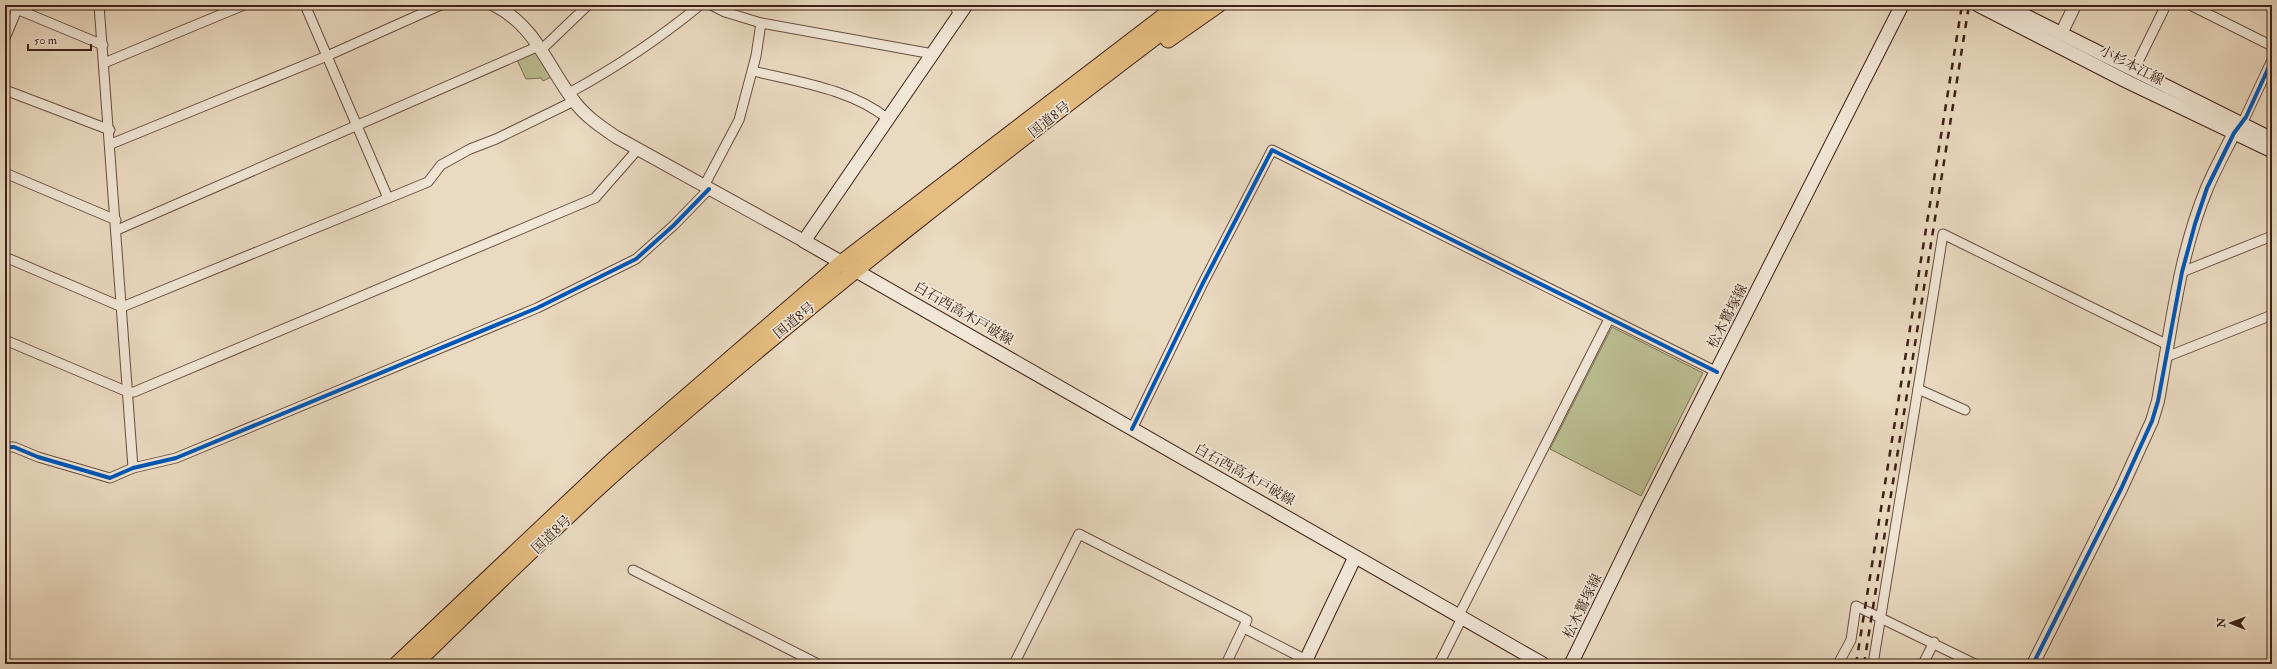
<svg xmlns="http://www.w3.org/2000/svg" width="2277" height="669" viewBox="0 0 2277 669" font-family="'IM FELL Double Pica','Noto Serif JP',serif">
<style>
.green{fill:#babe91;stroke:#7c6f53}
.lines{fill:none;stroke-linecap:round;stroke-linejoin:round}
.minor-casing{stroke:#684e40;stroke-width:11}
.tertiary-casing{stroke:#684e40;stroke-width:14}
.secondary-casing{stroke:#3d2015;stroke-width:15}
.trunk-casing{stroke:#3d2015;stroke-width:17}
.minor{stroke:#f1e7d7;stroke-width:9}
.tertiary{stroke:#f1e7d7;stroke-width:12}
.secondary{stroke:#f1e7d7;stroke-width:13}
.trunk{stroke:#e5bd80;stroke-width:15}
.rail{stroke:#3d2015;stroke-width:2.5;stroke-dasharray:7 7;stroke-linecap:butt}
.cycleway-casing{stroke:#f1e7d7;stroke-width:6}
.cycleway{stroke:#0057b8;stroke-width:4}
.labels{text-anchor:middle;stroke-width:3.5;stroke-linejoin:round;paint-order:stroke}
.street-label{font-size:14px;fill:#3d2015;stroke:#f1e7d7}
</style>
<rect width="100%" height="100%" fill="#eadac1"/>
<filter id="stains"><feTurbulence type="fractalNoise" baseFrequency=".005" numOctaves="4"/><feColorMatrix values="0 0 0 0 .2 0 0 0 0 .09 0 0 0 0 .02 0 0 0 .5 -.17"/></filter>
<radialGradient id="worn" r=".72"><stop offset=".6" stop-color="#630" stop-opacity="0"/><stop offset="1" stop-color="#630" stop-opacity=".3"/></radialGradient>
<g class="green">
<path d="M 537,51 L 551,77 L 543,81 L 541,78 L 526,79 L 517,60 Z"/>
<path d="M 1612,327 L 1703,373 L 1641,496 L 1550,449 Z"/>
</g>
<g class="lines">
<defs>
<g id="minor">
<path d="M 7,5 L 103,45"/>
<path d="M 99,5 L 133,468"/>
<path d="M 305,5 L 388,198"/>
<path d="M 711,5 L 725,12 L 761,23 L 933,54"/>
<path d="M 954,5 L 959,15"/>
<path d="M 2190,5 L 2272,46"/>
<path d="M 5,38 L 19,5"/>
<path d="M 541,50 L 588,5"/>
<path d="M 104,63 L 244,5"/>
<path d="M 2134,70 L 2166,5"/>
<path d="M 753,71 C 798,82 851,89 888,119"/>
<path d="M 5,90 L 110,130"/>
<path d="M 569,93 C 615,68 659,39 700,5"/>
<path d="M 2242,124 L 2272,60"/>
<path d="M 111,144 L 327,56 L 441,5"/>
<path d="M 5,173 L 116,220"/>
<path d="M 704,186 L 739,120 L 756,56 L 761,23"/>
<path d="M 117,230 L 539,46"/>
<path d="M 5,257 L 122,307 L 428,182 L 441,165 L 470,149 L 496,139 L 574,101"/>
<path d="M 2182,272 L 2272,236"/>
<path d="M 5,340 L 128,392 L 134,392 L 595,198 L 638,149"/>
<path d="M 2166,357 L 2272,315"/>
<path d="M 1965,410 L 1918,389 L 1943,234 L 2168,345"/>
<path d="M 1132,429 L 1202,285 L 1272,150 L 1717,372"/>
<path d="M 5,447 L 14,447 L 38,457 L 110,478 L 133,468 L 176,458 L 537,308 L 636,259 L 674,225 L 709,189"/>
<path d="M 633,570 L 818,664"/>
<path d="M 1458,617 L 1609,319"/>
<path d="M 1244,628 L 1314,664"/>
<path d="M 5,664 L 6,664"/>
<path d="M 1014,664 L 1079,534 L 1247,620 L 1226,664"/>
<path d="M 1439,664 L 1462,618"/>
<path d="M 1838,664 L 1851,640 L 1856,606 L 1975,664"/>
<path d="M 1873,664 L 1918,389"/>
<path d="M 1923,664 L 1934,642"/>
</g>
<g id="tertiary">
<path d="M 494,5 C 536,26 547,66 574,101 C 585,116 600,126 616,137 L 804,241"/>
<path d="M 2061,34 L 2075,5"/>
<path d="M 2033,664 L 2121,489 L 2152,421 L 2158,401 C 2171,330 2179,255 2207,188 C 2215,169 2225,151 2234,133 L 2240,126"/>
</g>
<g id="secondary">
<path d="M 966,5 L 804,241 L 1543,664"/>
<path d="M 1978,5 L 2128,82 L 2272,151"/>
<path d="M 2004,5 L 2272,139"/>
<path d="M 1304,664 L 1355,557"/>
<path d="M 1571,664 L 1648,506 L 1902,5"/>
</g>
<g id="trunk">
<path d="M 1168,40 L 1218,5"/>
<path d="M 397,664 L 614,459 L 841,263 L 1178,5"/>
<path d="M 415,664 C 484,597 552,529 624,465 C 808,303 1002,153 1198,5"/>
</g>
</defs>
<use href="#minor" class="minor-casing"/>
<use href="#tertiary" class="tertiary-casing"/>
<use href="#secondary" class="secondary-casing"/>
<use href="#trunk" class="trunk-casing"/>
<use href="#minor" class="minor"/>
<use href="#tertiary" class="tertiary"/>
<use href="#secondary" class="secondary"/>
<use href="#trunk" class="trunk"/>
<g class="rail">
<path d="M 1856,664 L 1962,5"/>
<path d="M 1864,664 L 1969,5"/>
</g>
<defs>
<g id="cycleway">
<path d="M 1132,429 L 1202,285 L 1272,150 L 1717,372"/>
<path d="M 5,447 L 14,447 L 38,457 L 110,478 L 133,468 L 176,458 L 537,308 L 636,259 L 674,225 L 709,189"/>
<path d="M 2033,664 L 2121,489 L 2152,421 L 2158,401 L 2182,272 L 2195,224 L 2207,188 L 2234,133 L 2246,117 L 2272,60"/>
</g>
</defs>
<use href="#cycleway" class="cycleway-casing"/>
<use href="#cycleway" class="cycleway"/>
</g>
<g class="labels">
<g class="street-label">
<text transform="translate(2132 65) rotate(27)" y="5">小杉本江線</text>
<text transform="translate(1049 119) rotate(-38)" y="5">国道8号</text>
<text transform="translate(964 313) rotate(30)" y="5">白石西高木戸破線</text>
<text transform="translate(1727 316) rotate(-63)" y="5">松木鷲塚線</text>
<text transform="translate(794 320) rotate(-39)" y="5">国道8号</text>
<text transform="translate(1245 474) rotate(29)" y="5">白石西高木戸破線</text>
<text transform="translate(551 534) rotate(-43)" y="5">国道8号</text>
<text transform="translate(1582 606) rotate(-64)" y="5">松木鷲塚線</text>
</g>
</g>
<rect width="2277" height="669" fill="none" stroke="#eadac1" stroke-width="20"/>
<rect x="6" y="6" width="2265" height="657" fill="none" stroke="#3d2015" stroke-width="2"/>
<rect x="10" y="10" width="2257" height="649" fill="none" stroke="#3d2015"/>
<g transform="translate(2231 623) rotate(271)" stroke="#f1e7d7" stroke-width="3" paint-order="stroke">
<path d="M0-3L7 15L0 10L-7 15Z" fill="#3d2015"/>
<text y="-6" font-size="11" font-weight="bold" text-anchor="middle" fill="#3d2015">N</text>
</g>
<path d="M28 44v6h63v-6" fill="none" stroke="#3d2015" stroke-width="2"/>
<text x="34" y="44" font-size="12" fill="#3d2015" stroke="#f1e7d7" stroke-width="3" paint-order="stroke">50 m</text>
<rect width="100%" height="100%" filter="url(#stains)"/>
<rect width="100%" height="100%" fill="url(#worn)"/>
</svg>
